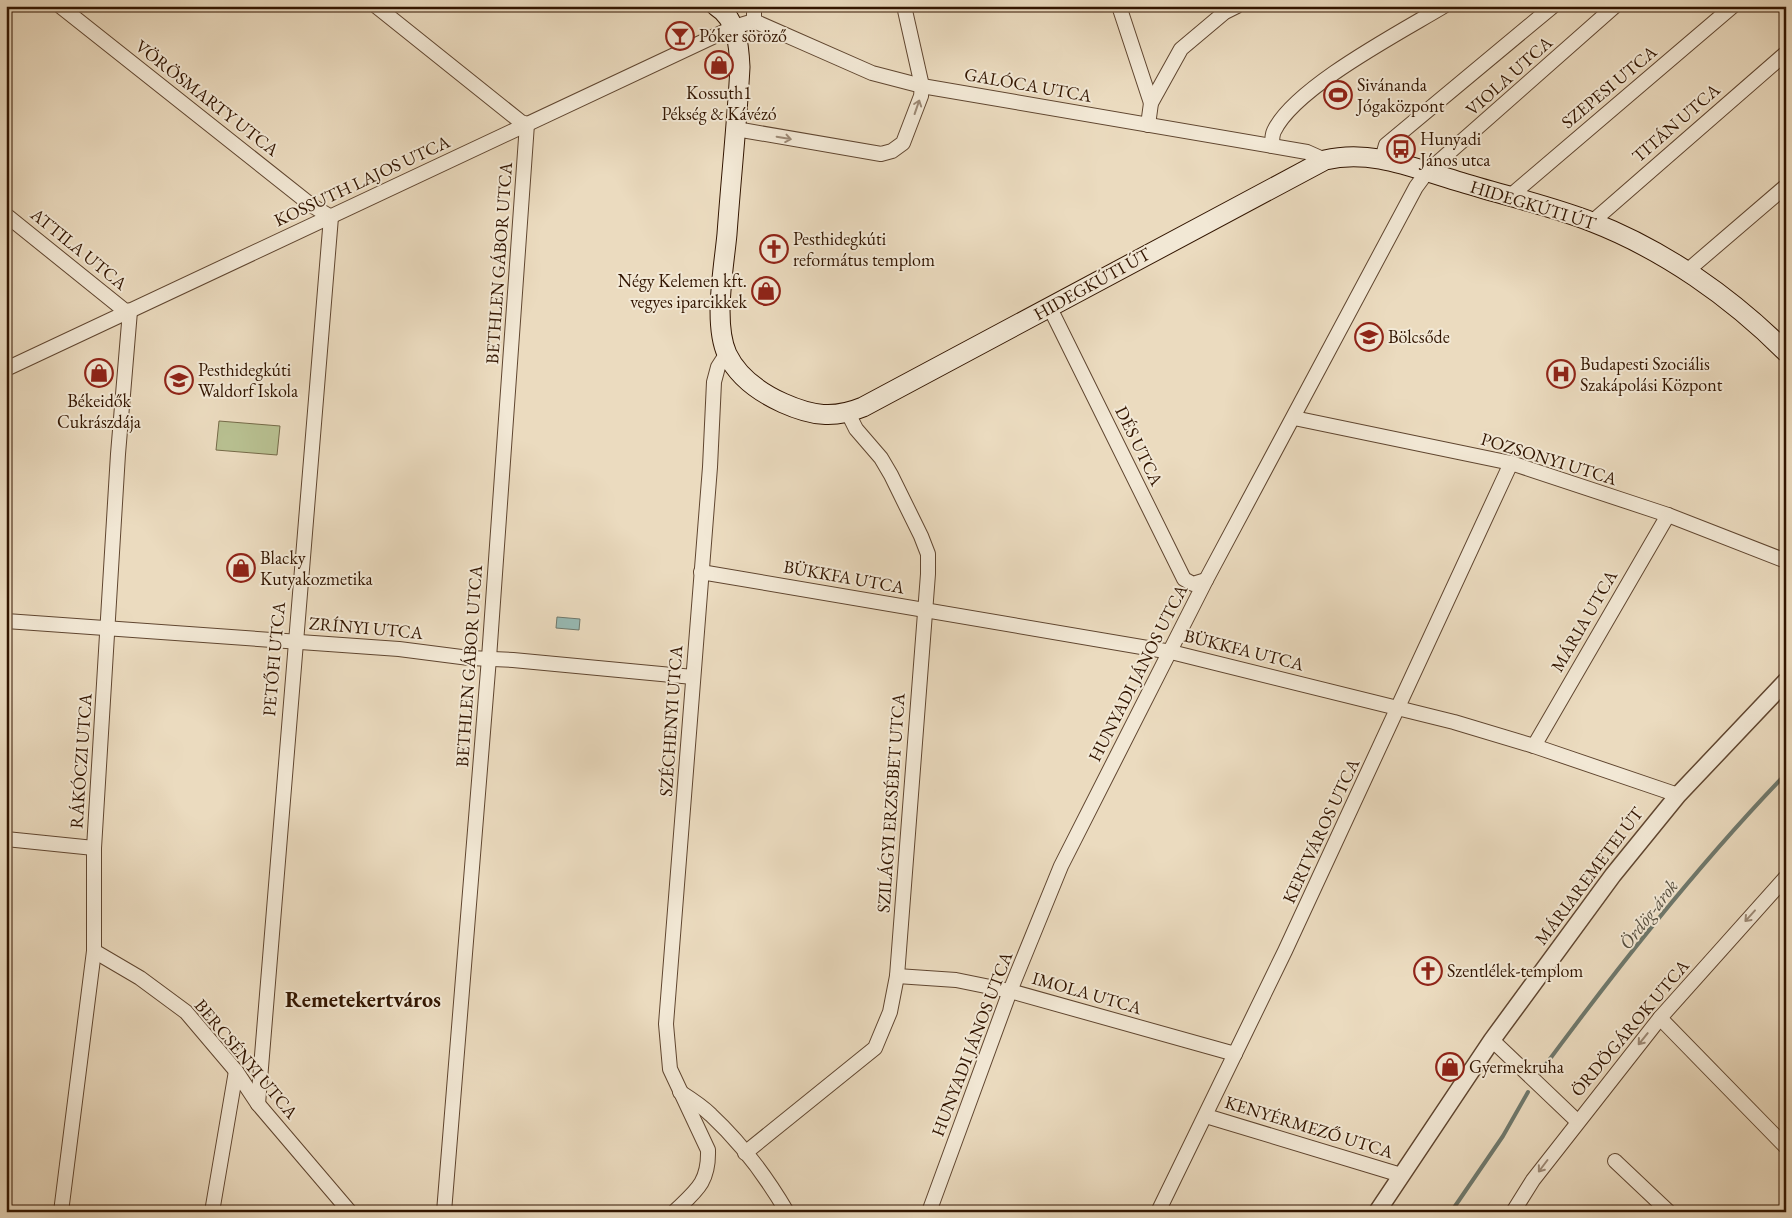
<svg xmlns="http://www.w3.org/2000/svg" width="1792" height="1218" viewBox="0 0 1792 1218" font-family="'EB Garamond',serif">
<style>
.green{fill:#b8c091;stroke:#756a48}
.water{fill:#98bbb5;stroke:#6f796d}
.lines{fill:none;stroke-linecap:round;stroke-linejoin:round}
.stream{stroke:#6f796d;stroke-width:4}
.minor-casing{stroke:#604630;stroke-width:16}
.tertiary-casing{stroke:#604630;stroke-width:19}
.secondary-casing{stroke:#321500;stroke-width:21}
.minor{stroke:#f2e8d5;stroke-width:14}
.tertiary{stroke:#f2e8d5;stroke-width:16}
.secondary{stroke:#f2e8d5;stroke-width:19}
.oneway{stroke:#9c8975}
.labels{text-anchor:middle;stroke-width:4;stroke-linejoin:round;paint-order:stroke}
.poi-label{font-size:18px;fill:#321500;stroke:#f2e8d5;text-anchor:start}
.street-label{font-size:18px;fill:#321500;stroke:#f2e8d5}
.water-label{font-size:19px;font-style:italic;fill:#564f3f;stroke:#f2e8d5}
.district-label{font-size:22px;font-weight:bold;fill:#321500;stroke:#f2e8d5}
</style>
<rect width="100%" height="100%" fill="#ebdbbf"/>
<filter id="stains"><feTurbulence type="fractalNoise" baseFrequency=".004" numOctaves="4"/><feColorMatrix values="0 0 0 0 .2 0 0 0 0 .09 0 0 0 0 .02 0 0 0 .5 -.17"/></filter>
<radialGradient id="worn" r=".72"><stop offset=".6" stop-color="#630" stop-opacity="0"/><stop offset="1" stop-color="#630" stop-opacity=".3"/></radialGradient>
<path class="green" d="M 219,421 L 280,426 L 277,455 L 216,450 Z"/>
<path class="water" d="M 557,617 L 580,619 L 579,630 L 556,628 Z"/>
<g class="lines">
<g class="stream">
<path d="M 1538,1075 C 1614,972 1693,871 1781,779 L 1786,777"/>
<path d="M 1451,1212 L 1503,1136 L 1528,1092"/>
</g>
<defs>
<g id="minor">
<path d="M 60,6 L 311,205 L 331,217"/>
<path d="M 376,6 L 521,122 L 527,124"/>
<path d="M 1119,6 L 1151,103"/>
<path d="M 754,21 L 754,6"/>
<path d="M 1148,125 L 1151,103 L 1181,49 L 1225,12 L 1237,6"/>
<path d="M 736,129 L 881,154 L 892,151 L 903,143 L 921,96 L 922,86 L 904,6"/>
<path d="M 1272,146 C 1272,141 1272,135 1274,131 C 1295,87 1401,32 1444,6"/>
<path d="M 1382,159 L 1386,145 L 1553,6"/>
<path d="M 1509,197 L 1733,6"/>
<path d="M 6,215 L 124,310 L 130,311"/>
<path d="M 1592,222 L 1786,53"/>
<path d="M 1687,271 L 1786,186"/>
<path d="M 1050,308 L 1184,579 L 1193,584 L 1206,580"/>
<path d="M 6,369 L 734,27 L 754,21 L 872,73 L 922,86 L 1307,152 L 1325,160"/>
<path d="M 1294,418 L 1511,463 L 1668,515 L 1786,561"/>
<path d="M 701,572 L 1171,652 L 1454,722 L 1534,746 L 1678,795"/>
<path d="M 6,621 L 399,649 L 469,658 L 513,660 L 693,677"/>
<path d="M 1534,746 L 1668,515"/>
<path d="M 6,839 L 94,848"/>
<path d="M 94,951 L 140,978 L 186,1012 L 236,1071 L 258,1104 L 350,1212"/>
<path d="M 897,976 L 956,980 L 1010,991 L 1235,1054"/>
<path d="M 1660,1018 L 1786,1147"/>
<path d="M 1492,1040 L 1577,1121"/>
<path d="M 680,1092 C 691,1099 702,1106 711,1115 C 740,1142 767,1178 787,1212"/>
<path d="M 258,1104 L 331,217"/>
<path d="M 1206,1116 L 1401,1175"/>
<path d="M 745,1153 L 875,1048 L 890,1012 L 897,976 L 928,574 L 928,554 L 921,536 L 891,475 L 881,458 L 856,429 L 848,413"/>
<path d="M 1615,1161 L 1669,1212"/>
<path d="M 61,1212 L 94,951 L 94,848 L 118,454 L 130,311"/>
<path d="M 212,1212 L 236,1071"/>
<path d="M 444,1212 L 489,658 L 527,124"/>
<path d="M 674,1212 C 696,1191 709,1183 708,1150 L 670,1069 L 666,1024 L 710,467 L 714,382 L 718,367 L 727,353"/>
<path d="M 929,1212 L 1010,991 L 1061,866 L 1206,580 L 1416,187 L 1427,172 L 1615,6"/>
<path d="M 1158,1212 L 1285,951 L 1511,463"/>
<path d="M 1513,1212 L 1533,1180 L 1660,1018 L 1786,877"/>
</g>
<path id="tertiary" d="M 1377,1212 L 1492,1040 L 1613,875 L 1678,795 L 1786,681"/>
<path id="secondary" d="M 716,6 C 737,19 739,45 740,67 C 737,123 731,178 727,234 C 724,267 713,323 727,354 C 738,377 761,393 783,403 C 812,416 834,419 863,407 L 1325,160 C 1371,149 1413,168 1457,181 C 1502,195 1548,205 1592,222 C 1664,250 1731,297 1786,352"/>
</defs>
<use href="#minor" class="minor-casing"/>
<use href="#tertiary" class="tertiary-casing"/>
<use href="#secondary" class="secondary-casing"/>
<use href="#minor" class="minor"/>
<use href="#tertiary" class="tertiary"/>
<use href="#secondary" class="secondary"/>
</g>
<defs><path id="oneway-shaft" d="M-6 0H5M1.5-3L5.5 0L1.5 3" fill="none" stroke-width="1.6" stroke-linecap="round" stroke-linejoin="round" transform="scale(1.25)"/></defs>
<g class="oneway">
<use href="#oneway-shaft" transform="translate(917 107) rotate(-71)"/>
<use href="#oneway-shaft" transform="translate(784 138) rotate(10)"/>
<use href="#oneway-shaft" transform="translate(1750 916) rotate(132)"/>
<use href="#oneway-shaft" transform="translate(1643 1039) rotate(129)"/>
<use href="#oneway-shaft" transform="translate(1543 1166) rotate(127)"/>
</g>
<defs>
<symbol id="bar-ring" viewBox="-11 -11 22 22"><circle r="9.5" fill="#f2e8d5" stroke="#8f2418" stroke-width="1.5"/><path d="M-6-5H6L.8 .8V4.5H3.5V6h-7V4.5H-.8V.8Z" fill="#8f2418"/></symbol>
<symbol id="shop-ring" viewBox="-11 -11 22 22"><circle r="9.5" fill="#f2e8d5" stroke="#8f2418" stroke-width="1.5"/><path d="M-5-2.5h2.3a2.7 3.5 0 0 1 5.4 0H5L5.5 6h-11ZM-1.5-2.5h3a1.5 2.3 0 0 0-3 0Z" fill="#8f2418"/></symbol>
<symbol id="stadium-ring" viewBox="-11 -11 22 22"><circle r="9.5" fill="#f2e8d5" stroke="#8f2418" stroke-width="1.5"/><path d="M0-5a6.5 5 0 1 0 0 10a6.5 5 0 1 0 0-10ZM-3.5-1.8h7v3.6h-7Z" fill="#8f2418"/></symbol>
<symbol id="bus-ring" viewBox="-11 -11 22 22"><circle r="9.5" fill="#f2e8d5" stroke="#8f2418" stroke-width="1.5"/><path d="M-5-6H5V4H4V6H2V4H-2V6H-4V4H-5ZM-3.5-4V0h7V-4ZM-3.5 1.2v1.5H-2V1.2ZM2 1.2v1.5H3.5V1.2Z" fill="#8f2418"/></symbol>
<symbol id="church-ring" viewBox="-11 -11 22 22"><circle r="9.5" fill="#f2e8d5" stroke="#8f2418" stroke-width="1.5"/><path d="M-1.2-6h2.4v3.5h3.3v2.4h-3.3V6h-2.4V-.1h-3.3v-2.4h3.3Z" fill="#8f2418"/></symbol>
<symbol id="school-ring" viewBox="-11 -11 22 22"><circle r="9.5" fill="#f2e8d5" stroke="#8f2418" stroke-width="1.5"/><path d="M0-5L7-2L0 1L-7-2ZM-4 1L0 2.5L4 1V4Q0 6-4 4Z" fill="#8f2418"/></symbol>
<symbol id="hospital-ring" viewBox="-11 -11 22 22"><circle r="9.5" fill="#f2e8d5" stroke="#8f2418" stroke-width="1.5"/><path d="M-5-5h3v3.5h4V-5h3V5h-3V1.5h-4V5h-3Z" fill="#8f2418"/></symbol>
</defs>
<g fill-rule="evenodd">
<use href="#bar-ring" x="664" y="20" width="32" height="32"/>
<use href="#shop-ring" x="703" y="49" width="32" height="32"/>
<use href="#stadium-ring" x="1322" y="79" width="32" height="32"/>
<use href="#bus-ring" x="1385" y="133" width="32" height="32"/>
<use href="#church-ring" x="758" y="233" width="32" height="32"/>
<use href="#shop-ring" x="750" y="275" width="32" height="32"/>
<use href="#school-ring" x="1353" y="321" width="32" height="32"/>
<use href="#shop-ring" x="83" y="357" width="32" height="32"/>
<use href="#hospital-ring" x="1545" y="358" width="32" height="32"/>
<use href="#school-ring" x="163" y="364" width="32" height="32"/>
<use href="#shop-ring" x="225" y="552" width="32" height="32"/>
<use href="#church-ring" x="1412" y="955" width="32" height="32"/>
<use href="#shop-ring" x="1434" y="1051" width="32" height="32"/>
</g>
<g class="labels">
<g class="poi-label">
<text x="699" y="42">Póker söröző</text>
<text x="1357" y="91">Sivánanda<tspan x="1357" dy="21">Jógaközpont</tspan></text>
<text x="719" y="99" text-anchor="middle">Kossuth1<tspan x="719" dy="21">Pékség &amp; Kávézó</tspan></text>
<text x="1420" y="145">Hunyadi<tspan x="1420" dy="21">János utca</tspan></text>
<text x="793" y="245">Pesthidegkúti<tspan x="793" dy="21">református templom</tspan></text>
<text x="747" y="287" text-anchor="end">Négy Kelemen kft.<tspan x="747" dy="21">vegyes iparcikkek</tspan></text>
<text x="1388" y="343">Bölcsőde</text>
<text x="1580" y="370">Budapesti Szociális<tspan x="1580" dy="21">Szakápolási Központ</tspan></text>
<text x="198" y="376">Pesthidegkúti<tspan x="198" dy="21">Waldorf Iskola</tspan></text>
<text x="99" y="407" text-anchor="middle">Békeidők<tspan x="99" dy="21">Cukrászdája</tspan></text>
<text x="260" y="564">Blacky<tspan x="260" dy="21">Kutyakozmetika</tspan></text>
<text x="1447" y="977">Szentlélek-templom</text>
<text x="1469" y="1073">Gyermekruha</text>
</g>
<g class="street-label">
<text transform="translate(1509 76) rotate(-42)" y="6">VIOLA UTCA</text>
<text transform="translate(1028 85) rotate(10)" y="6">GALÓCA UTCA</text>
<text transform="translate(1609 87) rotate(-40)" y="6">SZEPESI UTCA</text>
<text transform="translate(207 98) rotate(38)" y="6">VÖRÖSMARTY UTCA</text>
<text transform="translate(1676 123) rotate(-41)" y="6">TITÁN UTCA</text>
<text transform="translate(362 181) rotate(-25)" y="6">KOSSUTH LAJOS UTCA</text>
<text transform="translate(1533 205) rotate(17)" y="6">HIDEGKÚTI ÚT</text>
<text transform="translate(79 249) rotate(39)" y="6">ATTILA UTCA</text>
<text transform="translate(499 263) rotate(-86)" y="6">BETHLEN GÁBOR UTCA</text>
<text transform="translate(1092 284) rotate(-29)" y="6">HIDEGKÚTI ÚT</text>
<text transform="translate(1139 446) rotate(64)" y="6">DÉS UTCA</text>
<text transform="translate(1549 459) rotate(17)" y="6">POZSONYI UTCA</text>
<text transform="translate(844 577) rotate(10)" y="6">BÜKKFA UTCA</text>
<text transform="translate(1584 621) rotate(-60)" y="6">MÁRIA UTCA</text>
<text transform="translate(366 628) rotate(5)" y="6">ZRÍNYI UTCA</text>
<text transform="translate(1244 650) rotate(14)" y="6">BÜKKFA UTCA</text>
<text transform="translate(274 659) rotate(-85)" y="6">PETŐFI UTCA</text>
<text transform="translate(469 666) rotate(-86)" y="6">BETHLEN GÁBOR UTCA</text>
<text transform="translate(1138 673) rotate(-63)" y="6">HUNYADI JÁNOS UTCA</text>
<text transform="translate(671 721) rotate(-86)" y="6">SZÉCHENYI UTCA</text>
<text transform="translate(81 761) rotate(-86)" y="6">RÁKÓCZI UTCA</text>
<text transform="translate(891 803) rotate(-86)" y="6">SZILÁGYI ERZSÉBET UTCA</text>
<text transform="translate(1321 831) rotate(-65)" y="6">KERTVÁROS UTCA</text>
<text transform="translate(1589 876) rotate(-53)" y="6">MÁRIAREMETEI ÚT</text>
<text transform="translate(1087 993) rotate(16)" y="6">IMOLA UTCA</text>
<text transform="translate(1630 1028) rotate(-50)" y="6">ÖRDÖGÁROK UTCA</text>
<text transform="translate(972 1044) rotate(-69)" y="6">HUNYADI JÁNOS UTCA</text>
<text transform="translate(246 1059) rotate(50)" y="6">BERCSÉNYI UTCA</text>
<text transform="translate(1309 1127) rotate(17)" y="6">KENYÉRMEZŐ UTCA</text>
</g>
<g class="water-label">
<text transform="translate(1648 914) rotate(-52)" y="7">Ördög-árok</text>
</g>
<g class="district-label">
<text x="363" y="1007">Remetekertváros</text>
</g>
</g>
<rect width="1792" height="1218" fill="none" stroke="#ebdbbf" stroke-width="25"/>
<rect x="8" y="8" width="1777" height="1203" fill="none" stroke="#321500" stroke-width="2.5"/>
<rect x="12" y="12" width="1767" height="1193" fill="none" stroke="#321500"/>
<rect width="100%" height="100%" filter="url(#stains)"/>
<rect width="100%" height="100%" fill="url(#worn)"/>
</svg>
